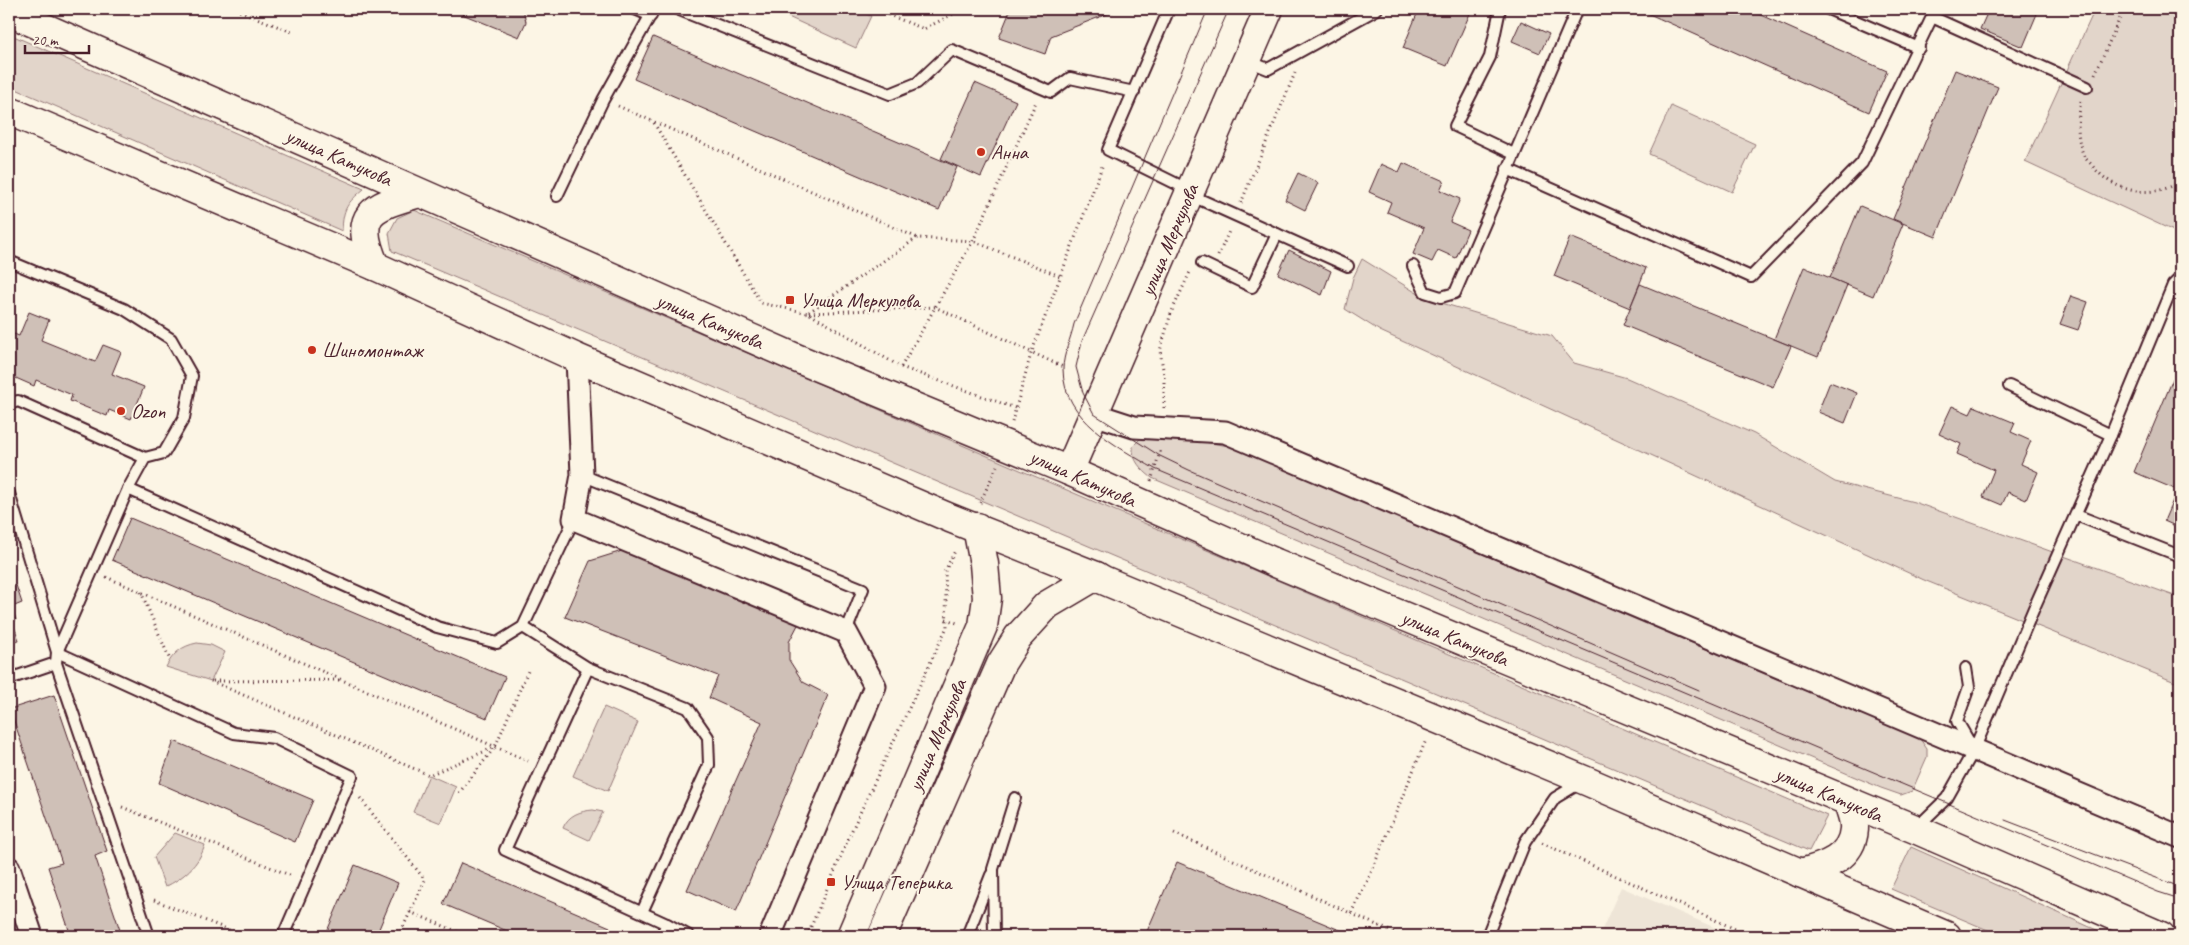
<svg xmlns="http://www.w3.org/2000/svg" width="2189" height="945" viewBox="0 0 2189 945" font-family="Caveat,sans-serif">
<style>
.built{fill:#eee5d7}
.green{fill:#e2d5ca;stroke:#967a7a}
.building{fill:#cfc0b7;stroke:#4a1f2b}
.lines{fill:none;stroke-linecap:round;stroke-linejoin:round}
.lane-casing{stroke:#4a1f2b;stroke-width:14}
.street-casing{stroke:#4a1f2b;stroke-width:25}
.secondary-casing{stroke:#4a1f2b;stroke-width:31}
.path{stroke:#4a1f2b;stroke-width:3;stroke-dasharray:1 4;stroke-linecap:butt}
.lane{stroke:#fcf5e5;stroke-width:10}
.street{stroke:#fcf5e5;stroke-width:21}
.secondary{stroke:#fcf5e5;stroke-width:28}
.tram{stroke:#4a1f2b;stroke-width:1}
.poi-dot{fill:#c8321e;stroke:#fcf5e5;stroke-width:2}
.labels{text-anchor:middle;stroke-width:4;stroke-linejoin:round;paint-order:stroke}
.poi-label{font-size:21px;fill:#4a1f2b;stroke:#fcf5e5;text-anchor:start}
.street-label{font-size:21px;fill:#4a1f2b;stroke:#fcf5e5}
</style>
<rect width="100%" height="100%" fill="#fcf5e5"/>
<filter id="ink" filterUnits="userSpaceOnUse"><feTurbulence type="fractalNoise" baseFrequency=".02" numOctaves="2"/><feDisplacementMap in="SourceGraphic" scale="10" xChannelSelector="R" yChannelSelector="G"/><feConvolveMatrix kernelMatrix="1 2 1 2 8 2 1 2 1" color-interpolation-filters="sRGB"/></filter>
<g filter="url(#ink)">
<path class="built" d="M 1621,887 L 1734,936 L 1599,936 Z"/>
<g class="green">
<path d="M 790,9 L 854,9 L 871,16 L 856,48 L 786,16 Z"/>
<path d="M 2095,9 L 2180,9 L 2180,234 L 2025,162 Z"/>
<path d="M 9,34 L 364,189 C 347,203 343,208 342,231 L 9,86 Z"/>
<path d="M 1671,106 L 1755,144 L 1732,192 L 1649,154 Z"/>
<path d="M 414,210 L 1827,816 L 1809,851 L 392,251 L 389,233 L 397,218 Z"/>
<path d="M 1362,259 L 1425,298 L 1552,336 L 1574,363 L 1627,378 L 1754,434 L 1835,482 L 1914,502 L 2180,598 L 2180,684 L 1924,580 L 1380,331 L 1345,309 L 1353,278 Z"/>
<path d="M 1146,433 L 1236,447 L 1580,596 L 1920,739 L 1927,749 L 1927,757 L 1912,791 L 1901,795 L 1881,788 L 1152,478 C 1141,469 1132,461 1133,446 Z"/>
<path d="M 197,643 L 211,645 L 225,652 L 211,681 L 166,667 C 173,653 182,646 197,643 Z"/>
<path d="M 604,707 L 638,722 L 608,791 L 573,776 Z"/>
<path d="M 429,775 L 456,787 L 441,823 L 413,812 Z"/>
<path d="M 593,810 L 603,812 L 589,840 L 563,828 C 568,815 580,811 593,810 Z"/>
<path d="M 175,833 L 205,845 C 199,865 183,878 165,887 L 154,857 Z"/>
<path d="M 1911,847 L 2110,936 L 2002,936 L 1891,889 Z"/>
</g>
<g class="building">
<path d="M 458,9 L 523,9 L 526,22 L 519,37 L 462,14 Z"/>
<path d="M 1014,9 L 1120,9 L 1051,36 L 1045,54 L 999,38 L 1010,11 Z"/>
<path d="M 1419,9 L 1472,9 L 1447,66 L 1403,48 Z"/>
<path d="M 1638,9 L 1747,9 L 1887,71 L 1869,112 Z"/>
<path d="M 1989,9 L 2039,9 L 2023,47 L 1980,29 Z"/>
<path d="M 1521,21 L 1549,34 L 1540,53 L 1512,41 Z"/>
<path d="M 653,37 L 957,167 L 939,210 L 634,79 Z"/>
<path d="M 1955,70 L 1998,87 L 1936,237 L 1893,219 Z"/>
<path d="M 975,83 L 1016,101 L 981,177 L 941,159 Z"/>
<path d="M 1403,163 L 1444,181 L 1440,190 L 1460,199 L 1450,222 L 1468,230 L 1456,258 L 1438,250 L 1432,262 L 1413,254 L 1424,228 L 1387,212 L 1391,202 L 1369,192 L 1381,164 L 1399,172 Z"/>
<path d="M 1298,173 L 1318,183 L 1305,210 L 1285,200 Z"/>
<path d="M 1860,206 L 1903,224 L 1873,296 L 1830,278 Z"/>
<path d="M 1570,237 L 1646,268 L 1630,308 L 1554,276 Z"/>
<path d="M 1289,250 L 1331,271 L 1322,295 L 1278,274 Z"/>
<path d="M 1804,267 L 1847,285 L 1818,357 L 1774,339 Z"/>
<path d="M 1640,284 L 1791,346 L 1773,387 L 1623,325 Z"/>
<path d="M 2071,296 L 2088,302 L 2078,330 L 2060,324 Z"/>
<path d="M 29,312 L 49,320 L 41,340 L 95,362 L 103,345 L 121,352 L 112,374 L 144,387 L 131,419 L 109,410 L 107,416 L 70,401 L 72,395 L 36,380 L 34,386 L 9,375 L 9,332 L 19,336 Z"/>
<path d="M 2180,362 L 2180,482 L 2177,490 L 2134,472 Z"/>
<path d="M 1830,382 L 1857,393 L 1845,423 L 1818,412 Z"/>
<path d="M 1952,406 L 1970,414 L 1974,406 L 2015,423 L 2011,432 L 2031,441 L 2021,464 L 2038,472 L 2026,500 L 2008,492 L 2002,505 L 1983,497 L 1994,470 L 1957,454 L 1961,444 L 1939,434 Z"/>
<path d="M 2180,484 L 2180,528 L 2164,521 Z"/>
<path d="M 130,518 L 505,677 L 487,718 L 112,560 Z"/>
<path d="M 622,551 L 800,621 L 789,642 L 789,660 L 803,682 L 828,695 L 736,912 L 687,890 L 762,722 L 709,698 L 718,676 L 565,617 L 590,561 Z"/>
<path d="M 16,585 L 22,603 L 12,607 L 16,620 L 12,621 L 19,640 L 9,643 L 9,587 Z"/>
<path d="M 54,695 L 107,851 L 95,856 L 122,936 L 71,936 L 48,867 L 62,863 L 10,709 Z"/>
<path d="M 174,741 L 313,800 L 295,842 L 159,783 Z"/>
<path d="M 1177,862 L 1354,936 L 1145,936 Z"/>
<path d="M 461,863 L 610,927 L 606,936 L 519,936 L 443,904 Z"/>
<path d="M 355,865 L 398,883 L 376,936 L 325,936 Z"/>
</g>
<g class="lines">
<defs>
<g id="lane">
<path d="M 635,9 L 651,16"/>
<path d="M 677,9 L 890,94 L 917,83 L 952,50 L 1051,92 L 1070,78 L 1134,92"/>
<path d="M 1169,9 L 1108,150 L 1189,190"/>
<path d="M 1500,9 L 1490,57 L 1455,126 L 1514,154"/>
<path d="M 1828,9 L 1919,48"/>
<path d="M 1248,61 L 1268,69 L 1377,9"/>
<path d="M 1507,169 L 1751,277 L 1862,163 L 1932,17 L 2087,87"/>
<path d="M 1190,195 L 1348,266"/>
<path d="M 557,196 L 603,100 L 654,9"/>
<path d="M 9,261 L 124,309 L 171,339 L 192,376 L 184,418 L 164,453 L 145,458 L 128,489 L 437,627 L 497,643 L 523,627 L 574,519"/>
<path d="M 1202,263 L 1252,287 L 1277,234"/>
<path d="M 1413,266 L 1425,292 L 1441,297 L 1455,293 L 1577,9"/>
<path d="M 2009,386 L 2111,435"/>
<path d="M 9,404 L 18,401 L 145,458"/>
<path d="M 582,475 L 863,589 L 846,632"/>
<path d="M 9,493 L 57,652 L 234,733 L 274,738 L 352,776 L 283,936"/>
<path d="M 2076,515 L 2180,556"/>
<path d="M 523,627 L 588,668 L 688,708 L 708,737 L 709,765 L 642,912"/>
<path d="M 56,663 L 149,936"/>
<path d="M 588,668 L 505,850 L 667,924"/>
<path d="M 1966,668 L 1969,687 L 1957,721 L 1971,745"/>
<path d="M 9,679 L 56,663 L 57,652 L 128,489"/>
<path d="M 1917,827 L 1947,798 L 1974,750 L 2034,608 L 2111,435 L 2173,285 L 2180,278"/>
<path d="M 661,936 L 667,924 L 689,936"/>
<path d="M 967,936 L 991,875"/>
<path d="M 994,936 L 993,869 L 1015,798"/>
<path d="M 1487,936 L 1525,842 L 1555,798 L 1580,783"/>
</g>
<g id="street">
<path d="M 577,358 L 582,475 L 574,519 L 846,632 L 875,686 L 770,936"/>
<path d="M 1094,414 L 1134,427 L 1225,432 L 2180,837"/>
<path d="M 9,868 L 32,936"/>
</g>
<g id="secondary">
<path d="M 9,12 L 796,358 L 1069,471 L 1276,563 L 1915,829 L 2161,936"/>
<path d="M 9,111 L 375,266 L 577,358 L 950,518 L 1096,576 L 1103,580 L 1584,780 L 1947,936"/>
<path d="M 375,266 C 352,213 371,207 419,193"/>
<path d="M 1069,471 L 1269,9"/>
<path d="M 1800,873 C 1825,867 1852,858 1854,829 C 1855,821 1850,810 1848,802"/>
<path d="M 851,936 L 983,626 L 987,598 L 984,564 L 977,527"/>
<path d="M 882,936 L 1001,664 L 1018,637 L 1047,605 L 1096,576"/>
</g>
</defs>
<use href="#lane" class="lane-casing"/>
<use href="#street" class="street-casing"/>
<use href="#secondary" class="secondary-casing"/>
<g class="path">
<path d="M 235,9 L 294,33"/>
<path d="M 874,9 L 924,29 L 957,12"/>
<path d="M 950,9 L 957,12 L 964,9"/>
<path d="M 2095,74 L 2124,9"/>
<path d="M 2081,101 C 2078,119 2076,134 2082,151 C 2083,156 2087,160 2091,164 C 2112,192 2150,200 2180,182"/>
<path d="M 618,106 L 918,238 L 973,241 L 1060,276"/>
<path d="M 654,123 L 761,303 L 808,313 L 901,367 L 1015,408"/>
<path d="M 1241,203 L 1295,73"/>
<path d="M 1218,256 L 1230,229"/>
<path d="M 809,312 L 917,238"/>
<path d="M 809,313 L 935,307 L 1063,367"/>
<path d="M 901,367 L 973,241 L 1036,102"/>
<path d="M 1164,408 L 1164,375 L 1160,351 L 1171,313 L 1190,272"/>
<path d="M 1012,422 L 1031,354 L 1103,164"/>
<path d="M 1151,481 L 1161,449"/>
<path d="M 980,503 L 997,466"/>
<path d="M 106,577 L 528,761"/>
<path d="M 141,592 L 170,660"/>
<path d="M 946,619 L 957,623"/>
<path d="M 211,681 L 429,775 L 495,747"/>
<path d="M 213,681 L 339,680"/>
<path d="M 459,793 L 495,747 L 528,671"/>
<path d="M 360,798 L 425,880 L 399,936"/>
<path d="M 122,807 L 292,876"/>
<path d="M 1174,833 L 1401,936"/>
<path d="M 1542,843 L 1751,936"/>
<path d="M 154,900 L 244,936"/>
<path d="M 410,912 L 468,936"/>
<path d="M 1351,913 L 1368,880 L 1426,740"/>
<path d="M 807,936 L 852,830 L 947,627 L 945,571 L 956,549"/>
</g>
<use href="#lane" class="lane"/>
<use href="#street" class="street"/>
<use href="#secondary" class="secondary"/>
<g class="tram">
<path d="M 1208,9 L 1074,324 C 1071,338 1063,355 1063,369 C 1063,420 1117,446 1155,469 L 2158,892 L 2180,899"/>
<path d="M 1229,9 L 1082,341 L 1076,367 L 1083,393 L 1094,414 L 1160,456 L 1189,470 L 1699,690"/>
<path d="M 2005,820 L 2180,887"/>
</g>
</g>
</g>
<g class="poi-dot">
<circle cx="981" cy="152" r="5"/>
<rect x="785" y="295" width="10" height="10" rx="2.5"/>
<circle cx="312" cy="350" r="5"/>
<circle cx="121" cy="411" r="5"/>
<rect x="826" y="877" width="10" height="10" rx="2.5"/>
</g>
<g class="labels">
<g class="poi-label">
<text x="991" y="159">Анна</text>
<text x="800" y="307">Улица Меркулова</text>
<text x="322" y="357">Шиномонтаж</text>
<text x="131" y="418">Ozon</text>
<text x="841" y="889">Улица Теперика</text>
</g>
<g class="street-label">
<text transform="translate(339 157) rotate(24)" y="7">улица Катукова</text>
<text transform="translate(1169 240) rotate(-67)" y="7">улица Меркулова</text>
<text transform="translate(710 321) rotate(23)" y="7">улица Катукова</text>
<text transform="translate(1083 478) rotate(24)" y="7">улица Катукова</text>
<text transform="translate(1455 638) rotate(23)" y="7">улица Катукова</text>
<text transform="translate(937 735) rotate(-67)" y="7">улица Меркулова</text>
<text transform="translate(1829 794) rotate(23)" y="7">улица Катукова</text>
</g>
</g>
<rect width="2189" height="945" fill="none" stroke="#fcf5e5" stroke-width="30"/>
<rect x="15" y="15" width="2159" height="915" fill="none" stroke="#4a1f2b" stroke-width="2" filter="url(#ink)"/>
<path d="M25 45v8h64v-8" fill="none" stroke="#4a1f2b" stroke-width="2.5"/>
<text x="32" y="45" font-size="15" fill="#4a1f2b" stroke="#fcf5e5" stroke-width="4" paint-order="stroke">20 m</text>
</svg>
